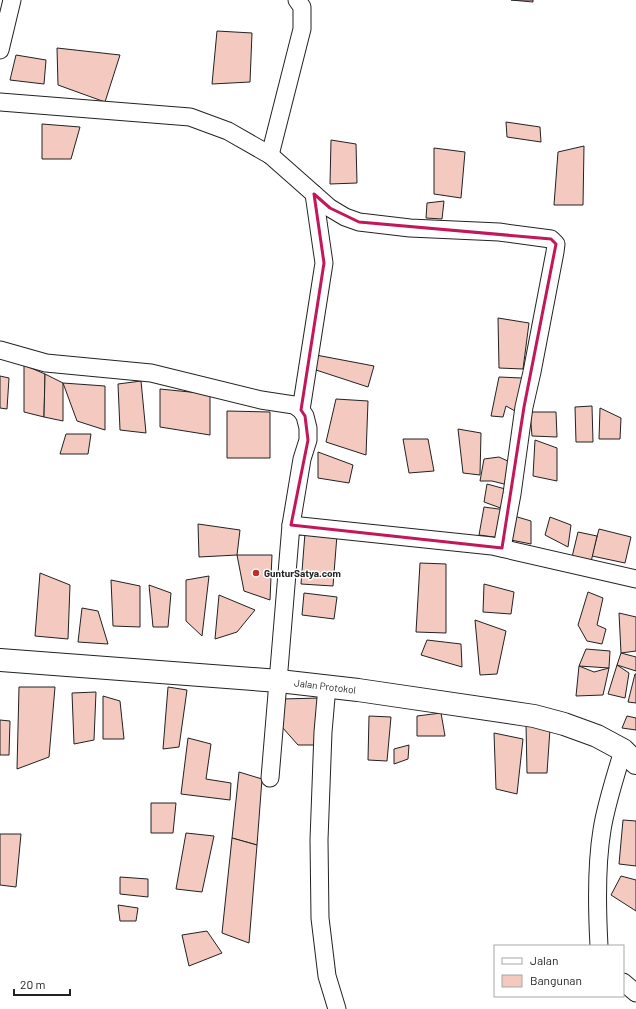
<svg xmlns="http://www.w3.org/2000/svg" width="636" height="1009" viewBox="0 0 636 1009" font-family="Barlow,sans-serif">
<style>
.building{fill:#f3c9c0;stroke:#222}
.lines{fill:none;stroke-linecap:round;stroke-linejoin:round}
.street-casing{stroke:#222;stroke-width:19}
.secondary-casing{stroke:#222;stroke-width:24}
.street{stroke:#fff;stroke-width:17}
.secondary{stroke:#fff;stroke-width:22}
.marked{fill:none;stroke:#c2185b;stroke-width:3;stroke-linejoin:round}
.poi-dot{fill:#c62828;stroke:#fff;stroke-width:1.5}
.labels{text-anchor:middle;stroke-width:3;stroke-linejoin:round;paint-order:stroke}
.poi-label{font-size:10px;font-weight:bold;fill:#222;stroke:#fff;text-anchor:start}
.street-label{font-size:10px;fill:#222;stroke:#fff}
</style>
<rect width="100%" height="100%" fill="#fff"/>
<g class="building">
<path d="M 511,0 L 533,0 L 533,2 Z"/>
<path d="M 217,31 L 252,33 L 250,82 L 212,84 Z"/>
<path d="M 57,48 L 120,55 L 105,102 L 58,85 Z"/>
<path d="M 16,55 L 46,60 L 44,84 L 10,80 Z"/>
<path d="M 506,122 L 540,127 L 541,142 L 507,137 Z"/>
<path d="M 42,124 L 80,127 L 71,159 L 42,159 Z"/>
<path d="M 331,140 L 356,144 L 357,183 L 330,184 Z"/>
<path d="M 584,146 L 583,205 L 554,205 L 558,152 Z"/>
<path d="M 434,148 L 465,152 L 461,198 L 434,194 Z"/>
<path d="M 444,201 L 442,219 L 426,218 L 427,203 Z"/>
<path d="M 498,318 L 529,323 L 523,369 L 499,368 Z"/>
<path d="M 316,355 L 374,366 L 368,387 L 316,370 Z"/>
<path d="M 24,365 L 45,374 L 44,417 L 24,412 Z"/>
<path d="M 45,374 L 63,383 L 63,421 L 44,417 Z"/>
<path d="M 0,376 L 9,378 L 7,409 L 0,408 Z"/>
<path d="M 499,377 L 522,378 L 515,411 L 506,406 L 503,417 L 491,416 Z"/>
<path d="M 141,381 L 146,433 L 120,430 L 118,384 Z"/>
<path d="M 63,383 L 105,386 L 105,430 L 77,421 Z"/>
<path d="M 160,389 L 210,394 L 210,435 L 160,427 Z"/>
<path d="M 336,399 L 368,401 L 366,455 L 326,442 Z"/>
<path d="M 592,406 L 593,442 L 576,442 L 575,407 Z"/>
<path d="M 600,408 L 621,418 L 620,439 L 599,439 Z"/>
<path d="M 227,411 L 270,412 L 270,458 L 227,458 Z"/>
<path d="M 530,412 L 556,412 L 557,437 L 532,436 Z"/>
<path d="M 458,429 L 481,433 L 480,475 L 463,473 Z"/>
<path d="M 66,434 L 91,434 L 88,454 L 60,454 Z"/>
<path d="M 403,439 L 428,439 L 434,471 L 409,473 Z"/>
<path d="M 535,440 L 557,448 L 557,481 L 533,476 Z"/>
<path d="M 318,452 L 353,465 L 349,483 L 318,478 Z"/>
<path d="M 499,457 L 512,463 L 508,485 L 492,481 L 480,481 L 484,459 Z"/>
<path d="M 487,484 L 509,490 L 506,510 L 484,502 Z"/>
<path d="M 484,507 L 506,510 L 501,538 L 479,535 Z"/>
<path d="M 514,516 L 531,521 L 531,544 L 511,540 Z"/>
<path d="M 550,517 L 571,525 L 568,547 L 545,535 Z"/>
<path d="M 198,524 L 240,530 L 237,555 L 199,557 Z"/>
<path d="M 599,529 L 631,537 L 625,563 L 592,556 Z"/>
<path d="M 578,532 L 597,536 L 591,562 L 572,557 Z"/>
<path d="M 305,533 L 337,535 L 333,586 L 301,584 Z"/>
<path d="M 237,555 L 272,555 L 270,600 L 244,591 Z"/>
<path d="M 420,563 L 446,564 L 446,633 L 416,632 Z"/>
<path d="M 40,573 L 70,585 L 68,639 L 35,636 Z"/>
<path d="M 209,576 L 202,636 L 186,621 L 186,580 Z"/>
<path d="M 111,580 L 140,586 L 140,627 L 113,626 Z"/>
<path d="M 484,584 L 514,592 L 511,614 L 483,612 Z"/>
<path d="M 149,585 L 171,593 L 168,627 L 153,627 Z"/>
<path d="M 588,592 L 603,598 L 597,625 L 606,629 L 602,644 L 587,641 L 578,625 Z"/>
<path d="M 304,593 L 337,597 L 334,619 L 302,615 Z"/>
<path d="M 219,595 L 255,610 L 237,632 L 215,639 Z"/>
<path d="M 82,608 L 98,611 L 108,644 L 78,642 Z"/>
<path d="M 619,613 L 636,617 L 636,651 L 621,653 Z"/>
<path d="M 475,620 L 506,631 L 497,674 L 480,675 Z"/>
<path d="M 427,640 L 461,644 L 462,667 L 421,655 Z"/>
<path d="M 586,649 L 610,651 L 609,668 L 579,666 Z"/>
<path d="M 621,653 L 636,657 L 636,671 L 617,665 Z"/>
<path d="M 617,665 L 629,673 L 625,698 L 608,694 Z"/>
<path d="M 579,666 L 594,672 L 609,668 L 603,695 L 576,696 Z"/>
<path d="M 635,674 L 636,674 L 636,703 L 628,702 Z"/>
<path d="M 19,687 L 55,687 L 49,757 L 17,769 Z"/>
<path d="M 168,687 L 187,690 L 179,747 L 163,749 Z"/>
<path d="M 96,692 L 94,740 L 74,744 L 72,693 Z"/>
<path d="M 103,696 L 120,701 L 124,739 L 103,739 Z"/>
<path d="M 320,698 L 320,745 L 298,745 L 282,727 L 282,699 Z"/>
<path d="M 441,713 L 445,736 L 417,736 L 417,716 Z"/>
<path d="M 369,716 L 391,717 L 387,761 L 368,760 Z"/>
<path d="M 627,716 L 636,718 L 636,730 L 622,728 Z"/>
<path d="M 0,720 L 10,721 L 9,755 L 0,755 Z"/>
<path d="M 526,723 L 550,729 L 547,773 L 527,773 Z"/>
<path d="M 494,733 L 523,739 L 517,794 L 496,789 Z"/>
<path d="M 188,738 L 211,744 L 206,779 L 231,783 L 230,800 L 181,794 Z"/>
<path d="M 409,745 L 408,759 L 394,764 L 394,749 Z"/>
<path d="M 239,772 L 262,779 L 257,845 L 232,838 Z"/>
<path d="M 151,803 L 176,803 L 173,833 L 151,833 Z"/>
<path d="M 623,820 L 636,821 L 636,866 L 619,864 Z"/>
<path d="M 186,833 L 214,836 L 202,892 L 176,889 Z"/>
<path d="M 0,834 L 21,834 L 16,887 L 0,885 Z"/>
<path d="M 232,838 L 257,845 L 249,943 L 222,933 Z"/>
<path d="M 621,876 L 636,880 L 636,911 L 611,895 Z"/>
<path d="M 120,877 L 148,879 L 148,897 L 120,894 Z"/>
<path d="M 118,905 L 138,908 L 136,921 L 120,921 Z"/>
<path d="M 207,931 L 222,953 L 189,966 L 182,935 Z"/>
</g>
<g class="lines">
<defs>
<g id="street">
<path d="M 0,50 L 12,0"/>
<path d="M 0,102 L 190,117 L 228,131 L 270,155 L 330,208 L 345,217 L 359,222 L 410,228 L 499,232 L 551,239 L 556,244 L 555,252 L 532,372 L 524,407 L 512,494 L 502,548"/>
<path d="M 270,155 L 302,29 L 302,7 L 297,0"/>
<path d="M 0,350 L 46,363 L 151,373 L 261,400 L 294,405 L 301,410 L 305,416 L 308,428 L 308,440 L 302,459 L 291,525"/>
<path d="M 301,410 L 324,263 L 314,194"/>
<path d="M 327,686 L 323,732 L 319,840 L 320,918 L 327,976 L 337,1009"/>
<path d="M 270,778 L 291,525 L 492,546 L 636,579"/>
<path d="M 599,946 C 597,909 596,866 602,830 C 606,804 616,775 623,750"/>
<path d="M 623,982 L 636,993"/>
</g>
<path id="secondary" d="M 0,660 L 279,681 L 358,690 L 534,716 L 564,724 L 597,736 L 623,750 L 636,763"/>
</defs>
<use href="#street" class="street-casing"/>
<use href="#secondary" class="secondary-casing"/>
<use href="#street" class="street"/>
<use href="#secondary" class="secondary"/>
</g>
<path class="marked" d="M 314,194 L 330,208 L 359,222 L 551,239 L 556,244 L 524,407 L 502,548 L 291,525 L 308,440 L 305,416 L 301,410 L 324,263 Z"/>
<circle class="poi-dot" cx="256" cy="573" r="4"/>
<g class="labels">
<g class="poi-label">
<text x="264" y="577">GunturSatya.com</text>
</g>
<g class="street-label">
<text transform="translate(325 686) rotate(7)" y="4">Jalan Protokol</text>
</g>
</g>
<rect x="494" y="945" width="130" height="52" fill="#ffffff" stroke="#a7a7a7"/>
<rect x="502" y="958" width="20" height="6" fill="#ffffff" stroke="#a7a7a7"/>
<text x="530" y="965" font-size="12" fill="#222222">Jalan</text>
<rect x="502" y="975" width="20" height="12" fill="#f3c9c0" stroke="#a7a7a7"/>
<text x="530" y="985" font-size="12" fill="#222222">Bangunan</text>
<path d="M14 989v6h56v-6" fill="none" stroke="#222222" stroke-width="2"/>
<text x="20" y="989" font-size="12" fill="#222222" stroke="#ffffff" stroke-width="3" paint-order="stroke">20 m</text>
</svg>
